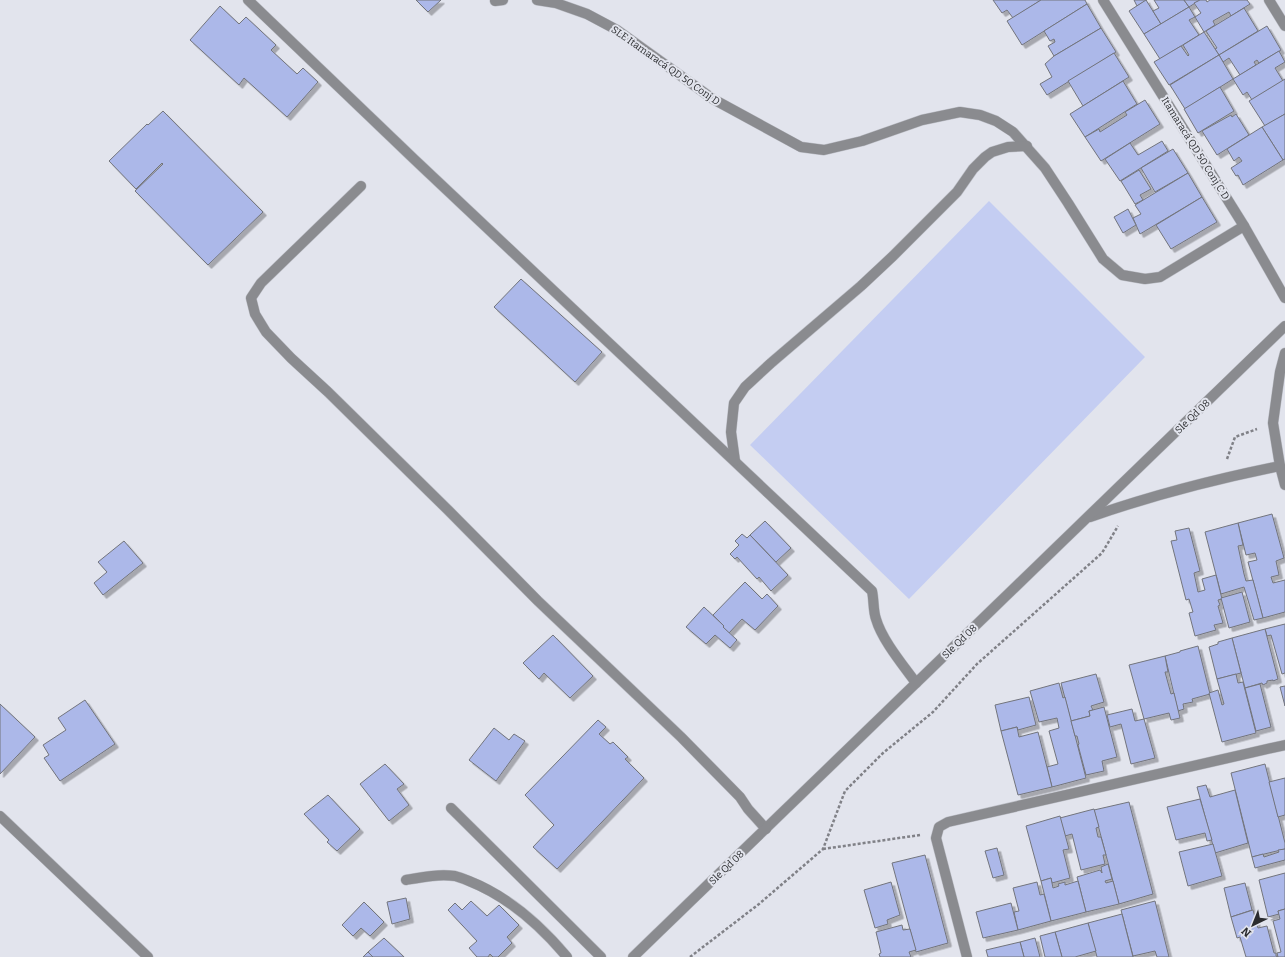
<svg xmlns="http://www.w3.org/2000/svg" width="1285" height="957" viewBox="0 0 1285 957" font-family="Bitter,serif">
<style>
.green{fill:#c4cdf2}
.building{fill:#acb8e9;stroke:#72747c;filter:url(#shadow)}
.lines{fill:none;stroke-linecap:round;stroke-linejoin:round}
.minor-casing{stroke:#bdbfc7;stroke-width:11}
.path{stroke:#808187;stroke-width:2.5;stroke-dasharray:3 2;stroke-linecap:butt}
.minor{stroke:#8a8b8f;stroke-width:10}
.labels{text-anchor:middle;stroke-width:4;stroke-linejoin:round;paint-order:stroke}
.street-label{font-size:10px;fill:#2a2b2e;stroke:#e2e4ed}
</style>
<defs>
<filter id="shadow"><feDropShadow dx="3.5" dy="3.5" stdDeviation="0" flood-color="#0004"/></filter>
</defs>
<rect width="100%" height="100%" fill="#e2e4ed"/>
<path class="green" d="M 989,201 L 1145,357 L 909,599 L 750,445 Z"/>
<g class="building">
<path d="M 416,0 L 441,0 L 428,12 Z"/>
<path d="M 993,0 L 1041,0 L 1013,18 L 1007,10 L 1002,13 Z"/>
<path d="M 1041,0 L 1085,0 L 1087,4 L 1022,45 L 1007,21 Z"/>
<path d="M 1134,0 L 1147,0 L 1137,6 Z"/>
<path d="M 1146,0 L 1161,24 L 1144,34 L 1129,11 Z"/>
<path d="M 1154,0 L 1184,0 L 1189,7 L 1161,24 L 1153,11 L 1159,8 Z"/>
<path d="M 1184,0 L 1200,0 L 1189,7 Z"/>
<path d="M 1200,0 L 1206,0 L 1207,2 L 1210,0 L 1247,0 L 1250,4 L 1231,16 L 1229,12 L 1213,21 L 1215,25 L 1204,32 L 1195,17 L 1201,13 L 1194,3 Z"/>
<path d="M 1087,4 L 1101,28 L 1054,56 L 1048,46 L 1055,42 L 1054,39 L 1050,41 L 1044,31 Z"/>
<path d="M 220,6 L 239,24 L 246,17 L 276,45 L 271,50 L 297,74 L 303,68 L 318,82 L 287,117 L 244,78 L 239,85 L 190,40 Z"/>
<path d="M 1189,7 L 1195,17 L 1189,20 L 1199,35 L 1160,59 L 1144,34 Z"/>
<path d="M 1244,8 L 1258,31 L 1219,55 L 1215,49 L 1217,48 L 1206,31 Z"/>
<path d="M 1267,26 L 1281,50 L 1259,63 L 1257,60 L 1254,62 L 1256,65 L 1240,75 L 1229,58 L 1223,62 L 1219,55 Z"/>
<path d="M 1101,28 L 1116,52 L 1047,95 L 1040,84 L 1052,77 L 1045,64 L 1054,56 Z"/>
<path d="M 1204,32 L 1219,55 L 1169,85 L 1154,62 L 1181,46 L 1188,56 L 1189,55 L 1183,45 Z"/>
<path d="M 1279,51 L 1285,62 L 1275,68 L 1283,81 L 1252,100 L 1247,92 L 1243,95 L 1233,79 Z"/>
<path d="M 1114,53 L 1129,77 L 1083,106 L 1068,81 Z"/>
<path d="M 1219,55 L 1233,79 L 1185,109 L 1170,85 Z"/>
<path d="M 1285,79 L 1285,114 L 1265,126 L 1249,101 Z"/>
<path d="M 1123,81 L 1137,104 L 1085,137 L 1070,114 Z"/>
<path d="M 1220,87 L 1234,111 L 1198,133 L 1184,109 Z"/>
<path d="M 1145,100 L 1160,124 L 1101,161 L 1085,137 L 1099,129 L 1100,132 L 1127,115 L 1125,112 Z"/>
<path d="M 163,111 L 263,212 L 208,265 L 135,191 L 163,164 L 162,163 L 136,189 L 109,161 L 147,124 L 148,125 Z"/>
<path d="M 1236,114 L 1249,135 L 1217,155 L 1202,131 L 1231,115 L 1232,117 Z"/>
<path d="M 1285,114 L 1285,159 L 1283,160 L 1262,127 Z"/>
<path d="M 1262,127 L 1283,160 L 1243,185 L 1238,175 L 1236,176 L 1231,168 L 1242,161 L 1239,157 L 1234,161 L 1227,149 Z"/>
<path d="M 1162,141 L 1168,151 L 1120,181 L 1105,159 L 1130,143 L 1138,155 Z"/>
<path d="M 1173,149 L 1188,173 L 1155,192 L 1141,168 Z"/>
<path d="M 1139,170 L 1151,189 L 1140,195 L 1143,200 L 1135,204 L 1121,181 Z"/>
<path d="M 1188,173 L 1202,197 L 1140,234 L 1133,218 L 1141,214 L 1135,205 Z"/>
<path d="M 1202,197 L 1217,222 L 1171,249 L 1156,225 Z"/>
<path d="M 1128,209 L 1136,225 L 1123,233 L 1114,217 Z"/>
<path d="M 521,279 L 602,352 L 575,382 L 494,307 Z"/>
<path d="M 1272,514 L 1284,558 L 1276,561 L 1279,575 L 1271,577 L 1273,583 L 1285,580 L 1285,612 L 1263,618 L 1248,562 L 1257,560 L 1255,553 L 1246,555 L 1238,523 Z"/>
<path d="M 765,521 L 791,548 L 776,562 L 750,535 Z"/>
<path d="M 1238,523 L 1243,545 L 1238,546 L 1244,574 L 1246,581 L 1253,580 L 1263,618 L 1254,620 L 1244,587 L 1221,594 L 1205,532 Z"/>
<path d="M 1189,528 L 1200,571 L 1194,573 L 1198,592 L 1205,590 L 1202,579 L 1216,575 L 1222,599 L 1218,600 L 1220,605 L 1218,606 L 1223,623 L 1214,625 L 1216,630 L 1195,636 L 1189,613 L 1193,612 L 1189,599 L 1186,600 L 1171,541 L 1177,540 L 1175,531 Z"/>
<path d="M 742,534 L 747,538 L 750,535 L 788,575 L 771,591 L 759,577 L 757,579 L 737,557 L 735,559 L 730,554 L 739,545 L 735,541 Z"/>
<path d="M 124,541 L 143,563 L 103,595 L 94,583 L 107,572 L 98,562 Z"/>
<path d="M 745,582 L 762,599 L 767,594 L 778,606 L 755,630 L 742,619 L 729,633 L 723,627 L 724,626 L 713,615 Z"/>
<path d="M 1242,592 L 1250,622 L 1229,628 L 1221,598 Z"/>
<path d="M 704,607 L 724,626 L 723,627 L 737,640 L 730,648 L 715,635 L 706,644 L 686,627 Z"/>
<path d="M 1285,624 L 1285,673 L 1282,674 L 1271,635 L 1267,636 L 1265,629 Z"/>
<path d="M 1265,629 L 1278,679 L 1273,681 L 1273,680 L 1267,681 L 1267,683 L 1263,685 L 1262,683 L 1245,688 L 1232,638 Z"/>
<path d="M 553,635 L 593,676 L 570,698 L 544,673 L 539,679 L 523,663 Z"/>
<path d="M 1232,638 L 1241,673 L 1217,679 L 1209,647 L 1218,644 L 1218,642 Z"/>
<path d="M 1198,646 L 1210,694 L 1192,699 L 1193,702 L 1183,704 L 1184,709 L 1178,711 L 1165,656 L 1180,652 L 1180,651 Z"/>
<path d="M 1165,656 L 1168,672 L 1165,672 L 1171,694 L 1174,693 L 1180,718 L 1171,720 L 1169,713 L 1144,719 L 1129,665 Z"/>
<path d="M 1096,674 L 1104,702 L 1091,706 L 1093,710 L 1089,711 L 1090,716 L 1071,721 L 1061,683 Z"/>
<path d="M 1236,674 L 1238,683 L 1243,682 L 1256,733 L 1222,742 L 1209,693 L 1218,690 L 1222,705 L 1224,704 L 1217,679 Z"/>
<path d="M 1059,683 L 1063,698 L 1065,697 L 1086,778 L 1052,787 L 1047,767 L 1058,764 L 1049,731 L 1059,728 L 1057,718 L 1039,722 L 1030,691 Z"/>
<path d="M 1260,684 L 1271,727 L 1256,731 L 1245,688 Z"/>
<path d="M 1285,686 L 1285,706 L 1280,687 Z"/>
<path d="M 1029,697 L 1036,725 L 1018,730 L 1017,727 L 1001,731 L 995,705 Z"/>
<path d="M 85,700 L 115,744 L 60,781 L 44,758 L 49,755 L 43,745 L 66,730 L 58,718 Z"/>
<path d="M 0,704 L 35,737 L 0,774 Z"/>
<path d="M 1104,707 L 1117,757 L 1102,761 L 1104,771 L 1086,775 L 1078,745 L 1079,744 L 1077,736 L 1075,736 L 1071,721 L 1090,716 L 1089,711 Z"/>
<path d="M 1132,709 L 1135,721 L 1144,719 L 1155,758 L 1131,764 L 1121,724 L 1110,727 L 1107,715 Z"/>
<path d="M 598,720 L 606,727 L 599,734 L 610,744 L 613,742 L 628,757 L 625,759 L 644,778 L 557,869 L 533,847 L 554,825 L 525,795 Z"/>
<path d="M 1017,727 L 1019,737 L 1038,732 L 1052,787 L 1018,795 L 1001,731 Z"/>
<path d="M 494,728 L 509,740 L 514,734 L 525,741 L 496,781 L 469,760 Z"/>
<path d="M 385,764 L 404,784 L 397,789 L 409,805 L 389,821 L 360,784 Z"/>
<path d="M 1265,764 L 1285,843 L 1285,849 L 1252,857 L 1231,773 Z"/>
<path d="M 1285,778 L 1285,815 L 1278,817 L 1269,782 Z"/>
<path d="M 1206,785 L 1210,797 L 1235,790 L 1248,843 L 1215,853 L 1197,787 Z"/>
<path d="M 328,795 L 360,829 L 337,851 L 327,842 L 329,840 L 304,814 Z"/>
<path d="M 1200,799 L 1212,840 L 1207,841 L 1205,833 L 1176,840 L 1167,807 Z"/>
<path d="M 1129,802 L 1153,894 L 1119,904 L 1094,810 Z"/>
<path d="M 1094,809 L 1099,827 L 1096,828 L 1098,837 L 1101,837 L 1106,855 L 1103,855 L 1105,864 L 1081,870 L 1072,834 L 1065,836 L 1060,818 Z"/>
<path d="M 1060,816 L 1069,849 L 1063,850 L 1070,878 L 1052,883 L 1051,878 L 1041,881 L 1026,826 Z"/>
<path d="M 1213,844 L 1222,876 L 1188,886 L 1179,852 Z"/>
<path d="M 997,848 L 1004,875 L 993,878 L 985,851 Z"/>
<path d="M 1285,849 L 1285,860 L 1255,868 L 1252,857 L 1263,854 L 1264,857 L 1279,852 L 1278,850 Z"/>
<path d="M 925,855 L 948,943 L 916,952 L 892,863 Z"/>
<path d="M 1108,864 L 1112,879 L 1105,881 L 1106,883 L 1113,881 L 1119,904 L 1086,912 L 1077,877 L 1100,870 L 1102,873 L 1101,867 Z"/>
<path d="M 1285,873 L 1285,909 L 1278,911 L 1279,914 L 1268,917 L 1259,880 Z"/>
<path d="M 1051,878 L 1053,888 L 1059,886 L 1058,884 L 1065,882 L 1065,885 L 1078,881 L 1086,912 L 1051,921 L 1041,881 Z"/>
<path d="M 891,882 L 900,915 L 887,920 L 888,924 L 875,928 L 864,890 Z"/>
<path d="M 1037,882 L 1040,895 L 1044,894 L 1051,921 L 1018,930 L 1014,912 L 1019,911 L 1013,888 Z"/>
<path d="M 1245,883 L 1252,910 L 1231,917 L 1224,888 Z"/>
<path d="M 406,898 L 410,919 L 392,924 L 387,902 Z"/>
<path d="M 471,901 L 487,916 L 499,905 L 519,925 L 507,937 L 512,943 L 498,957 L 493,957 L 490,954 L 488,957 L 477,957 L 469,948 L 477,941 L 448,910 L 455,903 L 462,910 Z"/>
<path d="M 1155,901 L 1169,957 L 1157,957 L 1155,951 L 1133,956 L 1121,910 Z"/>
<path d="M 364,902 L 384,922 L 370,936 L 361,928 L 353,936 L 342,925 Z"/>
<path d="M 1011,903 L 1018,930 L 983,938 L 976,912 Z"/>
<path d="M 1285,909 L 1285,957 L 1278,957 L 1277,953 L 1281,952 L 1273,921 L 1280,919 L 1278,911 Z"/>
<path d="M 1253,910 L 1258,928 L 1267,926 L 1274,953 L 1276,953 L 1276,956 L 1278,957 L 1246,957 L 1240,937 L 1237,938 L 1231,917 Z"/>
<path d="M 1122,914 L 1133,957 L 1097,957 L 1088,923 Z"/>
<path d="M 1088,923 L 1096,951 L 1075,957 L 1062,957 L 1055,932 Z"/>
<path d="M 902,925 L 903,930 L 910,929 L 916,950 L 909,952 L 911,957 L 880,957 L 879,954 L 881,953 L 876,932 Z"/>
<path d="M 1055,932 L 1062,957 L 1045,957 L 1040,936 Z"/>
<path d="M 384,938 L 404,957 L 373,957 L 368,952 Z"/>
<path d="M 1035,938 L 1040,957 L 1024,957 L 1020,942 Z"/>
<path d="M 1020,942 L 1024,957 L 988,957 L 986,950 Z"/>
<path d="M 368,952 L 373,957 L 363,957 Z"/>
</g>
<g class="lines">
<defs>
<g id="minor">
<path d="M 248,0 L 415,160 L 872,591 C 874,600 873,611 876,619 C 882,640 903,665 916,683"/>
<path d="M 537,0 L 556,3 L 587,14 L 617,30 L 713,99 L 801,147 L 824,150 L 862,141 L 922,120 L 960,112 L 980,115 L 996,121 L 1013,132 L 1045,168 L 1068,203 L 1103,259 L 1122,275 L 1145,279 L 1160,277 L 1244,226"/>
<path d="M 1103,0 L 1244,226 L 1285,298"/>
<path d="M 1269,0 L 1285,26"/>
<path d="M 495,1 L 503,0"/>
<path d="M 361,186 L 261,283 L 251,298 L 255,314 L 266,332 L 291,358 L 328,392 L 448,510 L 538,601 L 681,737 L 740,797 L 748,809 L 766,829"/>
<path d="M 735,461 L 731,432 L 734,403 L 745,387 L 771,363 L 861,286 L 893,256 L 957,192 L 973,169 L 985,157 L 992,152 L 1008,147 L 1027,146"/>
<path d="M 1280,466 L 1285,485"/>
<path d="M 1090,517 C 1153,495 1215,479 1280,466 L 1273,423 L 1280,372 L 1285,353"/>
<path d="M 451,808 L 601,957"/>
<path d="M 0,816 L 148,957"/>
<path d="M 406,880 C 423,877 438,874 455,876 C 459,877 464,879 469,881 C 507,896 541,926 567,957"/>
<path d="M 633,957 L 1285,326"/>
<path d="M 967,957 L 936,838 L 939,827 L 948,822 L 1285,745"/>
</g>
</defs>
<use href="#minor" class="minor-casing"/>
<g class="path">
<path d="M 1227,459 L 1235,437 L 1257,429"/>
<path d="M 823,849 L 920,835"/>
<path d="M 690,957 L 759,904 L 823,849 L 845,791 L 883,753 L 933,712 L 977,664 L 1102,553 L 1118,526"/>
</g>
<use href="#minor" class="minor"/>
</g>
<g class="labels">
<g class="street-label">
<text transform="translate(666 65) rotate(35)" y="4">SLE Itamaracá QD 50 Conj D</text>
<text transform="translate(1196 148) rotate(58)" y="4">Itamaracá QD 50 Conj C D</text>
<text transform="translate(1192 416) rotate(-44)" y="4">Sle Qd 08</text>
<text transform="translate(959 641) rotate(-44)" y="4">Sle Qd 08</text>
<text transform="translate(726 867) rotate(-44)" y="4">Sle Qd 08</text>
</g>
</g>
<g transform="translate(1253 925) rotate(223)" stroke="#e2e4ed" stroke-width="3" paint-order="stroke">
<path d="M0-3L7 15L0 10L-7 15Z" fill="#2a2b2e"/>
<text y="-6" font-size="11" font-weight="bold" text-anchor="middle" fill="#2a2b2e">N</text>
</g>
</svg>
